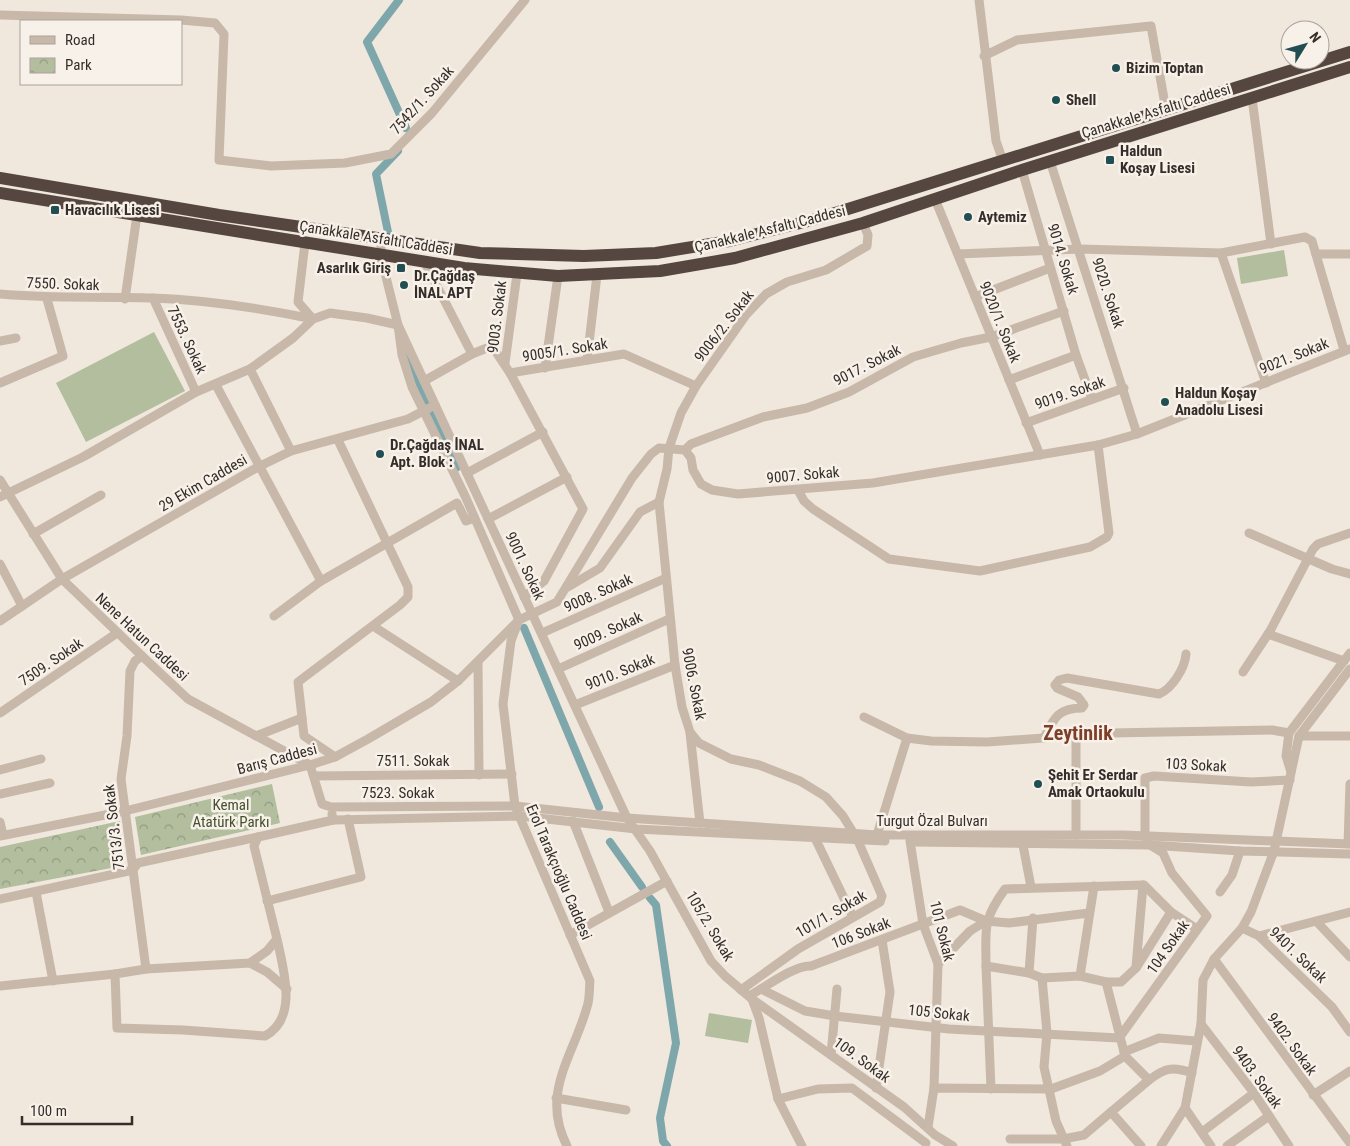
<svg xmlns="http://www.w3.org/2000/svg" width="1350" height="1146" viewBox="0 0 1350 1146" font-family="'Roboto Condensed',sans-serif">
<style>
.park{fill:url(#park-crowns)}
.pitch{fill:#b2be9e}
.lines{fill:none;stroke-linecap:round;stroke-linejoin:round}
.canal{stroke:#7ea7ab;stroke-width:8}
.minor{stroke:#c7b8a9;stroke-width:9}
.highway{stroke:#554740;stroke-width:12}
.poi-dot{fill:#214e53;stroke:#f8f1e9;stroke-width:2}
.labels{text-anchor:middle;stroke-width:5;stroke-linejoin:round;paint-order:stroke}
.poi-label{font-size:15px;font-weight:bold;fill:#352d29;stroke:#f8f1e9;text-anchor:start}
.street-label{font-size:15px;fill:#352d29;stroke:#f8f1e9}
.park-label{font-size:15px;fill:#43512e;stroke:#f8f1e9}
.district-label{font-size:20px;font-weight:bold;fill:#7d3f28;stroke:#f8f1e9}
</style>
<defs>
<pattern id="park-crowns" width="20" height="18" patternUnits="userSpaceOnUse" patternTransform="scale(1.25)"><rect width="20" height="18" fill="#b2be9e"/><path d="M2 6a3 3 0 1 1 6 0M12 15a3 3 0 1 1 6 0" fill="none" stroke="#929b81"/></pattern>
</defs>
<rect width="100%" height="100%" fill="#f0e7dd"/>
<g class="park">
<path d="M 272,784 L 280,823 L 141,855 L 135,817 Z"/>
<path d="M 120,821 L 122,866 L 0,889 L 0,847 Z"/>
</g>
<g class="pitch">
<path d="M 1284,250 L 1288,276 L 1241,284 L 1237,258 Z"/>
<path d="M 154,332 L 185,391 L 86,442 L 56,383 Z"/>
<path d="M 709,1013 L 752,1020 L 748,1043 L 705,1036 Z"/>
</g>
<g class="lines">
<g class="canal">
<path d="M 399,0 L 367,42 L 406,128"/>
<path d="M 388,232 L 376,174 L 398,151"/>
<path d="M 404,348 L 427,401"/>
<path d="M 432,413 L 456,468"/>
<path d="M 524,628 L 599,807"/>
<path d="M 610,842 L 642,887"/>
<path d="M 650,898 L 656,905 L 676,1043 L 660,1118 L 663,1141 L 667,1146"/>
</g>
<g class="minor">
<path d="M 979,0 L 996,141 L 1003,161"/>
<path d="M 0,15 L 181,20 L 215,23 L 224,34 L 219,160 L 271,166 L 345,163 L 391,154 L 432,113 L 525,0"/>
<path d="M 984,56 L 1017,40 L 1151,26 L 1166,110"/>
<path d="M 1252,98 L 1271,244"/>
<path d="M 1050,161 L 1137,434"/>
<path d="M 1022,170 L 1076,355 L 1092,399"/>
<path d="M 935,199 L 1040,455"/>
<path d="M 381,240 L 381,257 L 398,325 L 402,355 L 412,387 L 466,498 L 519,620 L 511,641 L 503,704 L 515,806 L 590,981 C 589,989 590,999 587,1007 C 573,1057 540,1093 567,1146"/>
<path d="M 305,243 L 298,302 L 312,318"/>
<path d="M 1221,253 L 1266,383"/>
<path d="M 958,254 L 1080,249 L 1221,253 L 1305,237 L 1312,241 L 1344,350"/>
<path d="M 1316,254 L 1350,254"/>
<path d="M 425,263 L 472,354"/>
<path d="M 0,294 C 51,299 102,296 153,298 C 206,300 260,308 313,319"/>
<path d="M 975,297 L 1050,268"/>
<path d="M 153,298 L 196,392"/>
<path d="M 125,299 L 137,215"/>
<path d="M 0,341 L 16,338"/>
<path d="M 587,360 L 597,275"/>
<path d="M 505,363 L 517,274"/>
<path d="M 545,368 L 558,276"/>
<path d="M 250,369 L 291,451"/>
<path d="M 510,373 L 624,354 L 696,386"/>
<path d="M 1009,380 L 1076,355"/>
<path d="M 424,381 L 472,354 L 492,346 L 510,373 L 583,509 L 544,581 L 524,597"/>
<path d="M 0,383 L 63,356 L 47,299"/>
<path d="M 216,385 L 321,581"/>
<path d="M 1026,423 L 1124,388"/>
<path d="M 685,450 L 691,444 L 763,417 L 807,408 L 849,392 L 913,357 L 961,343 L 991,337 L 1064,311"/>
<path d="M 467,473 L 543,432"/>
<path d="M 0,480 L 62,579 L 142,656 L 188,699 L 310,765"/>
<path d="M 798,490 L 804,501 L 813,509 L 889,559 L 980,571 L 1090,547 L 1107,537 L 1109,533 L 1098,445"/>
<path d="M 0,497 L 83,457 L 196,392 L 250,369 L 293,338 L 313,319 L 330,313 L 367,318 L 398,325 L 627,818 L 650,851 L 711,961 L 725,976 L 752,999 L 759,1018 L 778,1099 L 802,1146"/>
<path d="M 488,519 L 567,477"/>
<path d="M 1249,533 L 1332,569 L 1350,574"/>
<path d="M 33,534 L 101,495"/>
<path d="M 0,564 L 22,606"/>
<path d="M 568,587 L 600,568 L 640,512 L 659,502"/>
<path d="M 274,616 L 321,581 L 457,503 L 466,521 L 474,518"/>
<path d="M 0,621 L 62,579 L 258,467 L 291,451 L 408,419 L 435,405"/>
<path d="M 373,626 L 458,681"/>
<path d="M 542,633 L 666,578"/>
<path d="M 1268,634 L 1344,661"/>
<path d="M 142,656 L 135,661 L 130,671 L 127,736 L 121,779 L 146,969"/>
<path d="M 478,663 L 479,775"/>
<path d="M 558,669 L 669,619"/>
<path d="M 1243,672 L 1270,631 L 1313,549 L 1318,544 L 1350,533"/>
<path d="M 575,705 L 675,665"/>
<path d="M 0,713 L 117,633"/>
<path d="M 864,717 L 907,738 L 931,741 L 987,742 L 1111,733 L 1272,730 L 1289,733"/>
<path d="M 690,733 L 700,823"/>
<path d="M 256,736 L 302,718"/>
<path d="M 1076,736 L 1076,835"/>
<path d="M 1299,736 L 1350,736"/>
<path d="M 1044,738 C 1054,718 1058,708 1082,708 L 1084,705 L 1078,697 L 1057,688 L 1055,685 L 1059,680 L 1067,678 L 1159,694 C 1172,689 1185,668 1186,654"/>
<path d="M 335,757 L 304,736 L 298,682 L 400,605 L 408,597 L 408,587 L 338,440"/>
<path d="M 310,765 L 322,804 L 331,807 L 515,806 L 627,818 L 877,835 L 1123,835 L 1350,844"/>
<path d="M 0,770 L 41,759"/>
<path d="M 1291,772 L 1286,756 L 1289,733 L 1350,653"/>
<path d="M 314,776 L 512,774"/>
<path d="M 0,794 L 50,783"/>
<path d="M 333,820 L 520,816 L 636,829 L 885,841"/>
<path d="M 573,821 L 609,912"/>
<path d="M 0,822 L 3,835"/>
<path d="M 854,834 L 843,816 L 826,797 L 800,781 L 759,765 L 731,759 L 699,743 L 690,732 L 682,707 L 675,665 L 659,502 L 667,469 L 669,448 L 681,413 L 696,386 L 746,315 L 766,294 L 787,282 L 826,270 L 867,246 L 868,235 L 863,223"/>
<path d="M 877,835 L 907,738"/>
<path d="M 0,836 L 125,811 L 310,765 L 335,757 L 368,739 L 431,702 L 458,681 L 519,620 L 557,602 L 632,478 L 651,454 L 659,448 L 685,450 L 691,458 L 693,470 L 701,484 L 712,490 L 738,494 L 873,483 L 1098,445 L 1137,434 L 1350,349"/>
<path d="M 815,838 L 853,917"/>
<path d="M 1022,840 L 1031,887"/>
<path d="M 910,841 L 923,924 L 938,964 L 934,1088"/>
<path d="M 913,842 L 1150,845 L 1240,851 L 1350,854"/>
<path d="M 1348,844 L 1350,784"/>
<path d="M 36,892 L 53,981"/>
<path d="M 1220,892 L 1232,875 L 1240,851"/>
<path d="M 0,899 L 133,870 L 138,863 L 258,837"/>
<path d="M 267,901 L 361,877 L 348,819"/>
<path d="M 1317,922 L 1350,957"/>
<path d="M 1242,928 L 1259,936 L 1332,1007 L 1350,1032"/>
<path d="M 570,935 L 667,881"/>
<path d="M 1259,936 L 1350,912"/>
<path d="M 277,939 C 283,968 299,1018 265,1036 L 183,1030 L 117,1028 L 115,974 L 146,969 L 250,963 L 267,951 L 277,939 L 254,846 L 258,837 L 333,820 L 332,814"/>
<path d="M 1214,959 L 1350,1143"/>
<path d="M 250,963 L 267,972 L 287,989"/>
<path d="M 938,964 L 970,931 L 986,921 L 1009,923 L 1089,913"/>
<path d="M 986,966 L 991,1089"/>
<path d="M 1136,967 L 1143,885"/>
<path d="M 1029,973 L 1033,918"/>
<path d="M 1080,976 L 1094,886"/>
<path d="M 1042,978 L 1047,1033 L 1044,1067 L 1056,1121 L 1067,1146"/>
<path d="M 1106,982 L 1121,982 L 1136,968 L 1171,912"/>
<path d="M 0,986 L 115,974"/>
<path d="M 761,989 L 805,1011 L 835,1016 L 949,1029 L 1119,1038"/>
<path d="M 741,990 L 798,949 L 880,902 L 882,896 L 858,841"/>
<path d="M 749,996 C 764,988 796,964 811,966 L 960,910 L 986,921"/>
<path d="M 752,999 L 904,1107 L 935,1135 L 953,1146"/>
<path d="M 1201,1024 L 1254,1093 L 1289,1146"/>
<path d="M 1119,1038 L 1207,916 L 1172,873 L 1163,853 L 1150,845 L 1145,836 L 1145,778 L 1154,776 L 1251,782 L 1290,780"/>
<path d="M 1124,1052 L 1106,982 L 1080,976 L 1042,978 L 1029,973 L 986,966 C 986,928 982,921 1005,889 L 1144,885 L 1171,912 L 1197,929"/>
<path d="M 831,1055 L 837,989"/>
<path d="M 1125,1056 L 1149,1080 L 1111,1112 L 1141,1146"/>
<path d="M 1149,1080 C 1165,1068 1172,1066 1192,1073"/>
<path d="M 876,1088 L 890,992 L 882,940"/>
<path d="M 1313,1095 L 1350,1071"/>
<path d="M 556,1098 L 626,1110"/>
<path d="M 778,1099 L 818,1089 L 852,1088 L 926,1143"/>
<path d="M 1185,1108 L 1211,1146"/>
<path d="M 928,1127 L 934,1088 L 1051,1089 L 1100,1071 L 1125,1056 L 1124,1052 L 1159,1038 L 1196,1041"/>
<path d="M 1202,1132 L 1254,1093"/>
<path d="M 1010,1139 L 1063,1139 L 1084,1135 L 1111,1112"/>
<path d="M 1161,1146 L 1185,1108 L 1201,1024 L 1203,980 L 1214,959 L 1242,928 L 1251,912 L 1274,851 L 1299,736 L 1350,669"/>
<path d="M 1227,1146 L 1269,1116"/>
</g>
<g class="highway">
<path d="M 0,178 L 219,215 L 480,253 L 584,256 L 656,253 L 729,241 L 816,219 L 1350,52"/>
<path d="M 0,193 L 464,268 L 558,276 L 660,271 L 735,258 L 863,223 L 1022,170 L 1350,67"/>
</g>
</g>
<g class="poi-dot">
<circle cx="1116" cy="68" r="5"/>
<circle cx="1056" cy="100" r="5"/>
<rect x="1105" y="155" width="10" height="10" rx="2.5"/>
<rect x="50" y="205" width="10" height="10" rx="2.5"/>
<circle cx="968" cy="217" r="5"/>
<rect x="396" y="263" width="10" height="10" rx="2.5"/>
<circle cx="404" cy="285" r="5"/>
<circle cx="1165" cy="402" r="5"/>
<circle cx="380" cy="454" r="5"/>
<circle cx="1038" cy="784" r="5"/>
</g>
<g class="labels">
<g class="poi-label">
<text x="1126" y="73">Bizim Toptan</text>
<text x="1066" y="105">Shell</text>
<text x="1120" y="156">Haldun<tspan x="1120" dy="17">Koşay Lisesi</tspan></text>
<text x="65" y="215">Havacılık Lisesi</text>
<text x="978" y="222">Aytemiz</text>
<text x="391" y="273" text-anchor="end">Asarlık Giriş</text>
<text x="414" y="281">Dr.Çağdaş<tspan x="414" dy="17">İNAL APT</tspan></text>
<text x="1175" y="398">Haldun Koşay<tspan x="1175" dy="17">Anadolu Lisesi</tspan></text>
<text x="390" y="450">Dr.Çağdaş İNAL<tspan x="390" dy="17">Apt. Blok :</tspan></text>
<text x="1048" y="780">Şehit Er Serdar<tspan x="1048" dy="17">Amak Ortaokulu</tspan></text>
</g>
<g class="street-label">
<text transform="translate(422 100) rotate(-48)" y="5">7542/1. Sokak</text>
<text transform="translate(1156 111) rotate(-17)" y="5">Çanakkale Asfaltı Caddesi</text>
<text transform="translate(770 229) rotate(-14)" y="5">Çanakkale Asfaltı Caddesi</text>
<text transform="translate(376 238) rotate(9)" y="5">Çanakkale Asfaltı Caddesi</text>
<text transform="translate(1063 259) rotate(73)" y="5">9014. Sokak</text>
<text transform="translate(63 284) rotate(2)" y="5">7550. Sokak</text>
<text transform="translate(1108 293) rotate(72)" y="5">9020. Sokak</text>
<text transform="translate(497 317) rotate(-83)" y="5">9003. Sokak</text>
<text transform="translate(1000 322) rotate(68)" y="5">9020/1. Sokak</text>
<text transform="translate(724 326) rotate(-52)" y="5">9006/2. Sokak</text>
<text transform="translate(187 340) rotate(65)" y="5">7553. Sokak</text>
<text transform="translate(565 350) rotate(-9)" y="5">9005/1. Sokak</text>
<text transform="translate(1294 356) rotate(-22)" y="5">9021. Sokak</text>
<text transform="translate(867 365) rotate(-27)" y="5">9017. Sokak</text>
<text transform="translate(1070 393) rotate(-19)" y="5">9019. Sokak</text>
<text transform="translate(803 475) rotate(-5)" y="5">9007. Sokak</text>
<text transform="translate(203 483) rotate(-30)" y="5">29 Ekim Caddesi</text>
<text transform="translate(525 566) rotate(65)" y="5">9001. Sokak</text>
<text transform="translate(598 593) rotate(-24)" y="5">9008. Sokak</text>
<text transform="translate(608 631) rotate(-24)" y="5">9009. Sokak</text>
<text transform="translate(142 637) rotate(43)" y="5">Nene Hatun Caddesi</text>
<text transform="translate(51 662) rotate(-34)" y="5">7509. Sokak</text>
<text transform="translate(620 672) rotate(-22)" y="5">9010. Sokak</text>
<text transform="translate(694 684) rotate(79)" y="5">9006. Sokak</text>
<text transform="translate(277 759) rotate(-15)" y="5">Barış Caddesi</text>
<text x="413" y="766">7511. Sokak</text>
<text transform="translate(1196 765) rotate(3)" y="5">103 Sokak</text>
<text x="398" y="798">7523. Sokak</text>
<text x="932" y="826">Turgut Özal Bulvarı</text>
<text transform="translate(114 827) rotate(-97)" y="5">7513/3. Sokak</text>
<text transform="translate(559 872) rotate(67)" y="5">Erol Tarakçıoğlu Caddesi</text>
<text transform="translate(831 914) rotate(-30)" y="5">101/1. Sokak</text>
<text transform="translate(710 926) rotate(59)" y="5">105/2. Sokak</text>
<text transform="translate(942 931) rotate(76)" y="5">101 Sokak</text>
<text transform="translate(861 933) rotate(-21)" y="5">106 Sokak</text>
<text transform="translate(1168 947) rotate(-55)" y="5">104 Sokak</text>
<text transform="translate(1298 955) rotate(44)" y="5">9401. Sokak</text>
<text transform="translate(939 1013) rotate(6)" y="5">105 Sokak</text>
<text transform="translate(1292 1044) rotate(54)" y="5">9402. Sokak</text>
<text transform="translate(862 1060) rotate(36)" y="5">109. Sokak</text>
<text transform="translate(1257 1077) rotate(54)" y="5">9403. Sokak</text>
</g>
<g class="park-label">
<text x="231" y="810">Kemal<tspan x="231" dy="17">Atatürk Parkı</tspan></text>
</g>
<g class="district-label">
<text x="1078" y="740">Zeytinlik</text>
</g>
</g>
<rect x="20" y="20" width="162" height="65" fill="#f8f1e9" stroke="#aaa39c"/>
<rect x="30" y="36" width="25" height="8" fill="#c7b8a9" stroke="#aaa39c"/>
<text x="65" y="45" font-size="15" fill="#352d29">Road</text>
<rect x="30" y="58" width="25" height="15" fill="url(#park-crowns)" stroke="#aaa39c"/>
<text x="65" y="70" font-size="15" fill="#352d29">Park</text>
<g transform="translate(1305 45) rotate(53)"><circle r="24" fill="#f8f1e9" stroke="#aaa39c"/>
<path d="M0-4L9 19L0 12L-9 19Z" fill="#214e53"/>
<text y="-8" font-size="14" font-weight="bold" text-anchor="middle" fill="#352d29">N</text>
</g>
<path d="M22 1116v8h110v-8" fill="none" stroke="#352d29" stroke-width="2.5"/>
<text x="30" y="1116" font-size="15" fill="#352d29" stroke="#f8f1e9" stroke-width="4" paint-order="stroke">100 m</text>
</svg>
